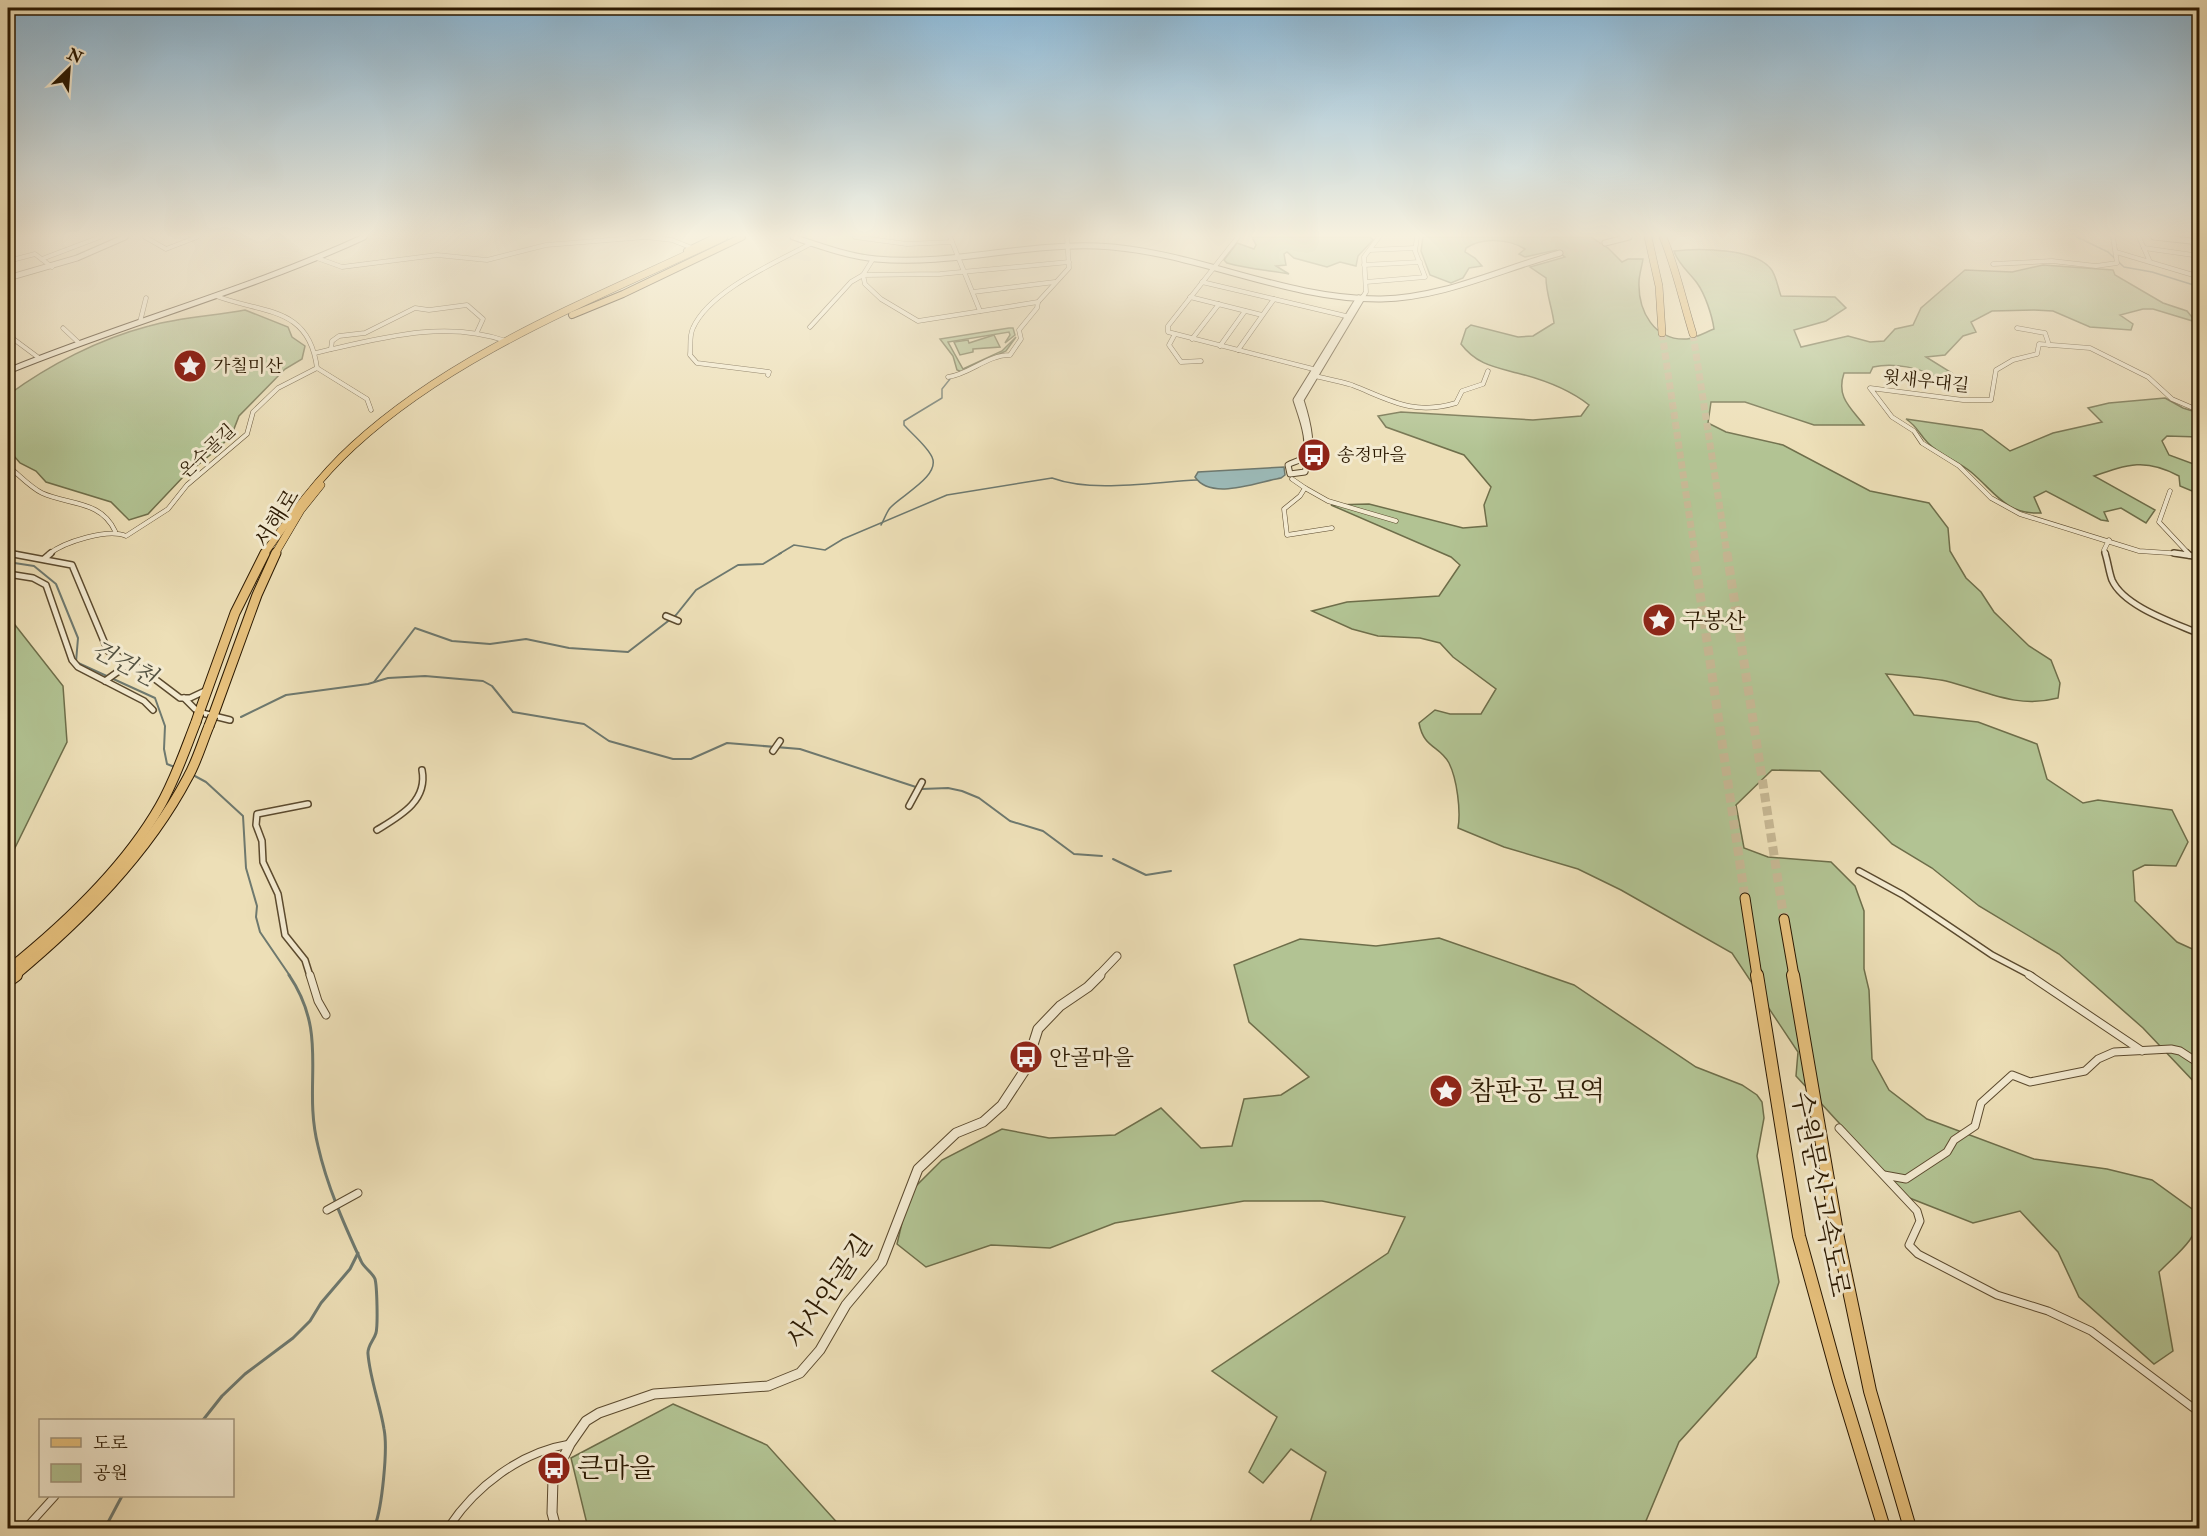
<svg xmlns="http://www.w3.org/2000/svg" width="2207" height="1536" viewBox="0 0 2207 1536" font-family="'IM FELL Double Pica','Noto Serif KR',serif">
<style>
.green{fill:#b2c393;stroke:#6e6e4a;stroke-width:1.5}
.water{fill:#9cbab8;stroke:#6e796f;stroke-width:1.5}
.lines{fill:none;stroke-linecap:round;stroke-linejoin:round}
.stream-far2{stroke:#6e796f;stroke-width:1.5}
.stream-far1{stroke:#6e796f;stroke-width:2}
.stream{stroke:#6e796f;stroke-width:3}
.tertiary-tunnel{stroke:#c6b793;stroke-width:5;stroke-dasharray:5 2;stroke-linecap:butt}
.motorway-tunnel-far1{stroke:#c6b793;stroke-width:7;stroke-dasharray:7 3;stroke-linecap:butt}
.motorway-tunnel{stroke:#c6b793;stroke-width:9;stroke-dasharray:9 4.5;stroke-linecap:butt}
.minor-far2-casing{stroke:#5b4a2e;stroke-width:5}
.minor-far1-casing{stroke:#5b4a2e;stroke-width:8}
.minor-casing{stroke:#5b4a2e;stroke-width:9}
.tertiary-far2-casing{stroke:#5b4a2e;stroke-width:7}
.tertiary-far1-casing{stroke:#5b4a2e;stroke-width:9}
.tertiary-casing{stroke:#5b4a2e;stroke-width:11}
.secondary-casing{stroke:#2a1801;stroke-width:7}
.primary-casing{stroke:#2a1801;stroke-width:8}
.trunk-far2-casing{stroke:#2a1801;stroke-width:8}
.trunk-far1-casing{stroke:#2a1801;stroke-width:11}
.trunk-casing{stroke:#2a1801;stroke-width:14}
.motorway-far2-casing{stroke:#2a1801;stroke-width:8}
.motorway-far1-casing{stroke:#2a1801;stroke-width:11}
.motorway-casing{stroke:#2a1801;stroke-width:14}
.minor-far2{stroke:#f3ead0;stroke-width:4}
.minor-far1{stroke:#f3ead0;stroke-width:5}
.minor{stroke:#f3ead0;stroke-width:7}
.tertiary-far2{stroke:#f3ead0;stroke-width:5}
.tertiary-far1{stroke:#f3ead0;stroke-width:7}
.tertiary{stroke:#f3ead0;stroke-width:9}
.secondary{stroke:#f3ead0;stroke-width:5}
.primary{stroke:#e6c07c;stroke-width:6}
.trunk-far2{stroke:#e6c07c;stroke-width:7}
.trunk-far1{stroke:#e6c07c;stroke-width:9}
.trunk{stroke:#e6c07c;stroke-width:12}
.motorway-far2{stroke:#e6c07c;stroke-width:7}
.motorway-far1{stroke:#e6c07c;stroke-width:9}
.motorway{stroke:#e6c07c;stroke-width:12}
.trunk-bridge-casing{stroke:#2a1801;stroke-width:11;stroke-linecap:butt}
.trunk-bridge{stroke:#e6c07c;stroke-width:9}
.labels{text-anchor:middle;stroke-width:6;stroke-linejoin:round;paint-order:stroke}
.far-poi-label{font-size:18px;fill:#2a1801;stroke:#f3ead0;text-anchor:start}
.far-street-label{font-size:18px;fill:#2a1801;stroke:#f3ead0}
.street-label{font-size:22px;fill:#2a1801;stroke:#f3ead0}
.poi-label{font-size:22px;fill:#2a1801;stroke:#f3ead0;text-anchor:start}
.water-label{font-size:24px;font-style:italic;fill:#525141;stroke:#f3ead0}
.near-poi-label{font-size:27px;fill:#2a1801;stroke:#f3ead0;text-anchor:start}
.near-street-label{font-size:27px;fill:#2a1801;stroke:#f3ead0}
</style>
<rect width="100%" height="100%" fill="#eddfb7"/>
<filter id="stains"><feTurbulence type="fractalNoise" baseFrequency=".00333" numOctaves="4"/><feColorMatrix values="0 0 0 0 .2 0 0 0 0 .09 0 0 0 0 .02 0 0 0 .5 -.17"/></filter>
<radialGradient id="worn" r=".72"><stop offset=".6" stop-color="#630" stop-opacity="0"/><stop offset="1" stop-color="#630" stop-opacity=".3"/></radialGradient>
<g class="green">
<path d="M 1252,237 L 1370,237 L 1373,240 L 1358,256 L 1356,266 L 1340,262 L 1327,267 L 1294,258 L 1287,252 L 1284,254 L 1286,265 L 1276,266 L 1289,274 C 1267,270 1248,269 1227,263 L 1224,260 L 1237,243 L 1254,249 L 1256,245 Z"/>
<path d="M 1423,237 L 1591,237 L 1608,248 L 1622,262 L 1628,259 L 1643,259 C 1642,266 1639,275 1639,282 C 1638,311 1654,341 1687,339 C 1696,338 1706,332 1714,329 C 1712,315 1705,294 1697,283 C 1689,272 1678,264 1674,251 C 1698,248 1755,248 1771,269 C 1776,275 1778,288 1781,296 L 1835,297 L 1846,308 L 1826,321 L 1794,330 L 1801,347 L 1848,336 L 1870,342 L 1884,341 L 1895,329 L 1913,325 L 1921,308 L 1965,270 L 2012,272 L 2043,265 L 2113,270 L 2115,275 L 2163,303 L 2187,311 L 2196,322 L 2153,309 L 2143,309 L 2120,315 L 2133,324 L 2131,330 L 2090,327 L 2053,311 L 2034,310 L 1992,311 L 1971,322 L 1976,332 L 1963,336 L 1945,355 L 1926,357 L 1952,373 L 1939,378 C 1920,368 1894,362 1873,367 L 1870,373 L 1844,373 C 1836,397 1850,407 1864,425 L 1814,425 L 1745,402 L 1711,402 L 1708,423 L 1726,432 L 1783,445 L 1870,491 L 1929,503 L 1948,528 L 1950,551 L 1966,578 L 1981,592 L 1994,612 L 2029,646 L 2051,660 L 2060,683 L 2058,698 C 2016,709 1986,691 1946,681 C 1927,677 1906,676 1886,674 L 1914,715 L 1978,722 L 2037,744 L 2047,779 L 2083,803 L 2098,800 L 2172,810 L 2188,842 L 2176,866 L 2145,865 L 2133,871 L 2135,901 L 2177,942 L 2199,952 L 2199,1087 L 2143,1028 L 2059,954 L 1979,906 L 1932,868 L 1892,844 L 1820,771 L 1772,770 L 1736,805 L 1744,848 L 1768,857 L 1831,862 L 1855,886 L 1864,911 L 1864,969 L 1869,990 L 1872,1059 L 1889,1090 L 1927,1119 L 2034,1159 L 2107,1169 L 2152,1180 L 2199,1214 C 2199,1239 2175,1255 2159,1272 L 2173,1351 L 2154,1364 L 2079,1297 L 2058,1252 L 2020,1211 L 1973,1223 L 1907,1197 L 1796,1076 L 1798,1052 L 1732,953 L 1621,890 L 1578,869 L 1504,847 L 1458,828 C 1461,811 1457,779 1449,763 C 1439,745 1424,749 1419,723 L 1435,710 L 1450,714 L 1481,714 L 1496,689 L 1453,657 L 1440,643 L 1420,638 L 1378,636 L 1352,629 L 1312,611 L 1347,602 L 1439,596 L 1460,565 L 1451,557 L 1331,505 L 1369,504 L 1463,528 L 1487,526 L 1484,505 L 1491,487 L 1464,455 L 1386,427 L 1378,416 L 1401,412 L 1533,420 L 1581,416 L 1589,405 C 1570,390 1541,379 1517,373 C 1494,367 1476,364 1461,344 L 1466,329 L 1471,325 L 1518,337 L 1533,336 L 1554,323 C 1552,307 1546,293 1546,278 L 1530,267 L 1565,257 L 1556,250 L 1525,257 L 1519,254 L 1525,249 C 1509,239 1483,237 1466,248 L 1465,252 L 1475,258 L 1482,266 L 1469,268 L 1463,278 L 1451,283 L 1430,275 L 1421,251 Z"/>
<path d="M 245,310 L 288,327 L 292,337 L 305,346 L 302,359 L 285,369 L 239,416 L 232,434 L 220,447 L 183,477 L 148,514 L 129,520 L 111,502 L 46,482 L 36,471 L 20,463 L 8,449 L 8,395 C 49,365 99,339 149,326 C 180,317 213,316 245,310 Z"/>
<path d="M 1009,328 L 1013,328 L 1015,335 L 1005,343 L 1010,335 L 1009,332 L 948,342 L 963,369 L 1002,351 L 1016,337 L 1006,351 L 962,372 L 957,370 L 953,356 L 940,339 Z"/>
<path d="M 994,335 L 1000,347 L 973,349 L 973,352 L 960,355 L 954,342 L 968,340 L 969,343 Z"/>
<path d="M 2165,398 L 2183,408 L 2199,413 L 2199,437 L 2167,436 L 2162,441 L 2169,455 L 2199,466 L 2199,501 L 2197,493 L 2180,486 L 2179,476 C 2146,458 2128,464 2094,476 L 2155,510 L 2146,523 L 2121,508 L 2104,512 L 2108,521 L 2101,520 L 2046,491 L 2034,497 L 2041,513 C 2006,515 1995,492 1971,472 C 1958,461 1940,455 1928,443 C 1919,434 1918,427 1906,419 L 1982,430 L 2010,451 L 2053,433 L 2102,422 L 2088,408 L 2109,403 Z"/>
<path d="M 8,616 L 63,686 L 67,742 L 8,862 Z"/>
<path d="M 1439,938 L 1574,985 L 1696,1067 L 1742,1085 L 1757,1095 L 1762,1102 L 1764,1118 L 1757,1156 L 1779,1282 L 1756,1357 L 1679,1442 L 1643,1528 L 1312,1528 L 1309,1526 L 1326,1472 L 1291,1449 L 1263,1483 L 1249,1472 L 1277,1417 L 1212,1371 L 1388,1253 L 1405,1217 L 1322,1201 L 1244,1201 L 1115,1223 L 1050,1248 L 991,1245 L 926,1267 L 897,1244 L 909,1193 L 942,1160 L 1002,1129 L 1049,1138 L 1115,1135 L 1161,1108 L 1201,1148 L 1232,1146 L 1244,1099 L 1281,1095 L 1309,1077 L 1249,1022 L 1234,965 L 1300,939 L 1376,946 Z"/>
<path d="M 673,1404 L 767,1445 L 842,1528 L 588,1528 L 571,1458 Z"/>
</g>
<path class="water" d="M 1284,467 L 1285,475 L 1281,478 C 1257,482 1211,501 1195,477 L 1198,472 Z"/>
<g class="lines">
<g class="stream-far2">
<path d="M 2077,237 L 2108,252 L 2124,267 L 2152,272 L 2200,287"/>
<path d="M 881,525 C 884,520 886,513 890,508 C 900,496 941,476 932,457 C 927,446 912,434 904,425 L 904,421 L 942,398 L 942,389 L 950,379"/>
<path d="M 779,554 L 794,545 L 825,550 L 843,539 L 947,495 L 1052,478 C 1093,493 1153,482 1197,480"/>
</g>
<g class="stream-far1">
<path d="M 8,562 L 34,566 L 56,584 L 78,638 L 76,662 L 155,698 L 165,726 L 164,749 L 167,764 L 177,768"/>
<path d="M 374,682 L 415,628 L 452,641 L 490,644 L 526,639 L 569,648 L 628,652 L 676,615 L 696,590 L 738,565 L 763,564 L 781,553"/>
<path d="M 241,717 L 286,695 L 368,684 L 388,678 L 425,676 L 483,681 L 492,686 L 513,712 L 584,724 L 609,741 L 673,759 L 691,759 L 727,743 L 800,749 L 922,789 L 948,788 L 962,791 L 979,798 L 1010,821 L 1043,831 L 1074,854 L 1102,856"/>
<path d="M 193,775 L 206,782 L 243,816 L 246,868 L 257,906 L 256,917 L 260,932 L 290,976"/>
<path d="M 1113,859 L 1146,875 L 1171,871"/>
</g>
<g class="stream">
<path d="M 289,975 C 330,1036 302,1082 318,1146 C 327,1186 344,1224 361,1261 C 364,1268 372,1272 375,1279 C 377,1286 378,1325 376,1333 C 374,1340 367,1346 368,1354 C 370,1379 380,1404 384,1429 C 388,1449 382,1510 374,1528"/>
<path d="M 203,1420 L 222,1396 L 245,1374 L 293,1338 L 310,1321 L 321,1303 L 350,1269 L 358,1253"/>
<path d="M 105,1528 L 122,1496"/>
</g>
<path class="tertiary-tunnel" d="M 1560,253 L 1605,243"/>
<g class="motorway-tunnel-far1">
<path d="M 1662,333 L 1695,554"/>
<path d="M 1693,334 L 1727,554"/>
</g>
<g class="motorway-tunnel">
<path d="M 1694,553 L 1745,898"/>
<path d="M 1727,553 L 1784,919"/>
</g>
<defs>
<g id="minor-far2">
<path d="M 145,237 L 166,249 L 197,237"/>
<path d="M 855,237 L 907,244 L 952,242"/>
<path d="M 950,237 L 980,311"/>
<path d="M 1238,237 L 1168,326 L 1168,332 L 1317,370"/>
<path d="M 2139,237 L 2150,262"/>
<path d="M 2192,241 L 2200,272"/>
<path d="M 2144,248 L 2200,256"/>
<path d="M 1370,250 L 1415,248"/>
<path d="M 2116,252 L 2200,277"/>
<path d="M 317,258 L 342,267 L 437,255 L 487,260 L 546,245 L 646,237 L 672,240 L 692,248"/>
<path d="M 42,259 L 100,237"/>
<path d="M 873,259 L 863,275 L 865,284 L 881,299 L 918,321 L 1038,302 L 1069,268 L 1067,237"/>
<path d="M 8,261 L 35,254 L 52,267"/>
<path d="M 1993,264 L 2052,261 L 2096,266 L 2117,263 L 2113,237"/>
<path d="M 1364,265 L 1420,262"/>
<path d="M 1202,282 L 1350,317"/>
<path d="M 1366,282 L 1425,277 L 1415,251 L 1417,237"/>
<path d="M 973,292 L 1055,282"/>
<path d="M 1190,297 L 1262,315"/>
<path d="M 1362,298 L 1366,292 L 1364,257 L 1379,237"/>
<path d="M 140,322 L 146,298"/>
<path d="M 810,327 L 851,282 L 863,275 L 940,274 L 1069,262"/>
<path d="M 63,328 L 79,343"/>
<path d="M 2017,328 L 2045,333 L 2049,345"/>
<path d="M 1175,334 L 1169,345 L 1181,362 L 1201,361"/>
<path d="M 8,335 L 39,358"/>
<path d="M 1192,339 L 1219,304"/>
<path d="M 1220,346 L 1245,311"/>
<path d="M 331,349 L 332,341 L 339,336 L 365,333 L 415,308 L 429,310 L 467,305 L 483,319 L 477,332"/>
<path d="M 1238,350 L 1274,299"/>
<path d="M 315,353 C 378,339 443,319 506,341"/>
<path d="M 317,368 L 367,399 L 371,410"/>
<path d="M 768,375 L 769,372 L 697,363 L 690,355 C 691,346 689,336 693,328 C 710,290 777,262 812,243"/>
<path d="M 1315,376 C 1327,379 1340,381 1352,385 C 1390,400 1413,416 1456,403 L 1462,391 L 1483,384 L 1488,371"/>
<path d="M 948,377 C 970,374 987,355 1010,355 L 1021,339 L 1019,330 L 1037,308 L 1038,302"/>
<path d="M 8,466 C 18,474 31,488 42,493 C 68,505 101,500 115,531"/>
<path d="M 1292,479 L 1305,488 L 1300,496 L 1284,509 L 1287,535 L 1332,528"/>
<path d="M 1305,488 L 1328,501 L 1396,521"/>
<path d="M 2170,491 L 2159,522 L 2189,554"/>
<path d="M 8,553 L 16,554"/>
<path d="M 49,554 C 64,542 108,528 126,536 L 168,509 L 187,485 L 247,434 L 253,412 L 278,388 L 317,368 C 309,306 264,314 216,296"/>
<path d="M 2106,554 L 2104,550 L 2109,540"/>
<path d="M 2184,554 L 2139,551 L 2020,514 L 1991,498 L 1959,466 L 1922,443 L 1914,431 L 1892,417 L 1870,388 L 1963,400 L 1991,400 L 1996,370 L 2013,360 L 2037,354 L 2039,344 L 2090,348 L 2148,377 L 2172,399 L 2200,411"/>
</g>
<g id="minor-far1">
<path d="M 8,553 L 72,565 L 108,651 L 143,670 L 180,698 L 190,698 L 207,690"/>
<path d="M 2105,553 C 2108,562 2109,572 2112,580 C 2124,607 2175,623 2200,634"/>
<path d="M 2174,553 L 2200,557"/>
<path d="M 2187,553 L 2189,555"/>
<path d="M 44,559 L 51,553"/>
<path d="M 8,574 L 33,578 L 46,585 L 72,660 L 78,667 L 144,701 L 153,710"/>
<path d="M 666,616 L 678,621"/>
<path d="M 105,681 L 130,663"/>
<path d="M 184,698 L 198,712 L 230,720"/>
<path d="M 773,751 L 780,741"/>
<path d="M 308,804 L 257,814 L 256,825 L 262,841 L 263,862 L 278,894 L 285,935 L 305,960 L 310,976"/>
<path d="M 909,806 L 922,782"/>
<path d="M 377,830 C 400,816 428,801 422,770"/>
<path d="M 1859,871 L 1903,895 L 1992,955 L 2032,976"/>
</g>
<g id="minor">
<path d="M 310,975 L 318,1001 L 326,1015"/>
<path d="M 2029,975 L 2142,1051"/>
<path d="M 1839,1128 L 1917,1211 L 1920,1221 L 1909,1245 L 1918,1254 L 1997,1295 L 2048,1311 L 2091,1331 L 2200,1413"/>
<path d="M 1884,1175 L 1906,1179 L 1947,1152 L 1954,1140 L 1975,1126 L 1981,1103 L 2012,1075 L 2030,1082 L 2085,1071 L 2098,1059 L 2114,1052 L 2171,1049 L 2180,1051 L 2200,1064"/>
<path d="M 327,1210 L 358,1193"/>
<path d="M 26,1528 L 55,1496"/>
<path d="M 448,1528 C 475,1487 520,1452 570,1444"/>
</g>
<g id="tertiary-far2">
<path d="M 793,237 C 820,246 847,256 876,259 C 950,266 1023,243 1097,246 C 1194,250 1283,300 1381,299 C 1443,298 1501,269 1560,253"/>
<path d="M 2154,237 L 2200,242"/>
<path d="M 1605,243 L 1629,237"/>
<path d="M 8,278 L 77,258 L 125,237"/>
<path d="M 1359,298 L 1296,400 C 1300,413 1315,449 1301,459 C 1297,462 1292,462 1288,465 L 1290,474 L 1305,472 C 1314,447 1309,425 1301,400 L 1362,298"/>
</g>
<path id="tertiary-far1" d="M 1098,976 L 1117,956"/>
<path id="tertiary" d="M 556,1528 L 552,1513 L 553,1479 L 570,1444 L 586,1421 L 599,1413 L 654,1394 L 768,1386 L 800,1373 L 820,1350 L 846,1305 L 882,1262 L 918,1169 L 956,1133 L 983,1122 L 1002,1105 L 1025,1070 L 1038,1029 L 1060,1006 L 1088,987 L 1100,975"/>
<path id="secondary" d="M 8,371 C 125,323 249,290 364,237"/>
<g id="primary">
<path d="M 687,251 L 716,237"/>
<path d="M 572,315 L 623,294 L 742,237"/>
</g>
<g id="trunk-far2">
<path d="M 264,554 C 291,516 318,478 353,446 C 457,350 598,298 724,237"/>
<path d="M 275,554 L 301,510 L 321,485"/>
</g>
<g id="trunk-far1">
<path d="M 199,713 L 235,613 L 265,553"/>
<path d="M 213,716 L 257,595 L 276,553"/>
<path d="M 8,970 C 64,925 124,869 160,806 C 175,780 185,750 196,722"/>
<path d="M 14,976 C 81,920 147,855 188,777 C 197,761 202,743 209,726"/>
</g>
<path id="trunk" d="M 8,981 L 16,975"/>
<g id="motorway-far2">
<path d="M 1648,237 L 1659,286 L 1662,333"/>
<path d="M 1663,237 C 1676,268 1683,302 1693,334"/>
</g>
<g id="motorway-far1">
<path d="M 1745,898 L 1757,976"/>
<path d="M 1784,919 L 1794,976"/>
</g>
<g id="motorway">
<path d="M 1757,975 L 1799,1236 L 1839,1381 L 1884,1528"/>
<path d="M 1793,975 L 1838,1238 L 1870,1391 L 1910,1528"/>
</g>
</defs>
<use href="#minor-far2" class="minor-far2-casing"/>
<use href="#minor-far1" class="minor-far1-casing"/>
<use href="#minor" class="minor-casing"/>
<use href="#tertiary-far2" class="tertiary-far2-casing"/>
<use href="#tertiary-far1" class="tertiary-far1-casing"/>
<use href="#tertiary" class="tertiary-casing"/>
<use href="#secondary" class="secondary-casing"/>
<use href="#primary" class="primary-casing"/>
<use href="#trunk-far2" class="trunk-far2-casing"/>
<use href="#trunk-far1" class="trunk-far1-casing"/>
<use href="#trunk" class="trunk-casing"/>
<use href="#motorway-far2" class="motorway-far2-casing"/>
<use href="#motorway-far1" class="motorway-far1-casing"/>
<use href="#motorway" class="motorway-casing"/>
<use href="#minor-far2" class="minor-far2"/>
<use href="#minor-far1" class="minor-far1"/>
<use href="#minor" class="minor"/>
<use href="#tertiary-far2" class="tertiary-far2"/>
<use href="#tertiary-far1" class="tertiary-far1"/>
<use href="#tertiary" class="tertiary"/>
<use href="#secondary" class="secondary"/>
<use href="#primary" class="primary"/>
<use href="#trunk-far2" class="trunk-far2"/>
<use href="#trunk-far1" class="trunk-far1"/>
<use href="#trunk" class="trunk"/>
<use href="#motorway-far2" class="motorway-far2"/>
<use href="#motorway-far1" class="motorway-far1"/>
<use href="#motorway" class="motorway"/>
<defs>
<g id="trunk-bridge">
<path d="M 196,722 L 199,713"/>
<path d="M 209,726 L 213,716"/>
</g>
</defs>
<use href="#trunk-bridge" class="trunk-bridge-casing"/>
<use href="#trunk-bridge" class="trunk-bridge"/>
</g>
<linearGradient id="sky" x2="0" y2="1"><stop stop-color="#89b6d5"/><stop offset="0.52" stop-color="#f7f1df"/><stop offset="1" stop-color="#f7f1df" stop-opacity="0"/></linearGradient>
<rect width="2207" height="452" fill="url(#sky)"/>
<defs>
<symbol id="sight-disc" viewBox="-11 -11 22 22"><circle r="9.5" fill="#8f2418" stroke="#f3ead0"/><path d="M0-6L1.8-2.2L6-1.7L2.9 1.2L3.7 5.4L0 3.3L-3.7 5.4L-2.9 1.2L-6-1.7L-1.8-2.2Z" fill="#fff"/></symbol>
<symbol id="bus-disc" viewBox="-11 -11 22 22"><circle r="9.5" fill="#8f2418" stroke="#f3ead0"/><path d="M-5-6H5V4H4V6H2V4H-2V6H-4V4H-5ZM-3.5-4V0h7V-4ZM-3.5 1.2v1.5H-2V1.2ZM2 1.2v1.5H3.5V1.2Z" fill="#fff"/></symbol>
</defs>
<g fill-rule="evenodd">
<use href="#sight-disc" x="171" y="347" width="38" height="38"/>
<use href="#bus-disc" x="1295" y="436" width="38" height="38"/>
<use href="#sight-disc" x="1640" y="601" width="38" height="38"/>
<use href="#bus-disc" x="1007" y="1038" width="38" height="38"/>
<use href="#sight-disc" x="1427" y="1072" width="38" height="38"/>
<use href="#bus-disc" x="535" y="1449" width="38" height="38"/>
</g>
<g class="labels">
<g class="far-poi-label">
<text x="213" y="372">가칠미산</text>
<text x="1337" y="461">송정마을</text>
</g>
<g class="far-street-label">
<text transform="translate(1926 381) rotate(6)" y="6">윗새우대길</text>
<text transform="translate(207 451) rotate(-43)" y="6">온수골길</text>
</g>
<g class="street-label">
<text transform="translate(276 518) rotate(-58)" y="8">서해로</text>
</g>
<g class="poi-label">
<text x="1682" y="628">구봉산</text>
<text x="1049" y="1065">안골마을</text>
</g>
<g class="water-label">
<text transform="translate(124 663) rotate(28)" y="8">건건천</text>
</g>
<g class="near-poi-label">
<text x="1469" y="1100">참판공 묘역</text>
<text x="577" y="1477">큰마을</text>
</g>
<g class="near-street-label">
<text transform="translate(1821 1194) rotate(79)" y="9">수원문산고속도로</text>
<text transform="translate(829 1291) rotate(-56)" y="9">사사안골길</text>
</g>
</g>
<rect width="2207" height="1536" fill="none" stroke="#eddfb7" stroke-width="30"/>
<rect x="9" y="9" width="2189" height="1518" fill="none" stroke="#2a1801" stroke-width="3"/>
<rect x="15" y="15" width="2177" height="1506" fill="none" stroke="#2a1801" stroke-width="1.5"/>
<rect x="39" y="1419" width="195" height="78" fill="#f3ead0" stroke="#a3967d" stroke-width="1.5"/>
<rect x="51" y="1438" width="30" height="9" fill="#e6c07c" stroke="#a3967d" stroke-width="1.5"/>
<text x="93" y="1449" font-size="18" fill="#2a1801">도로</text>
<rect x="51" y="1464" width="30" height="18" fill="#b2c393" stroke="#a3967d" stroke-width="1.5"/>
<text x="93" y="1479" font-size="18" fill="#2a1801">공원</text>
<g transform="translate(69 69) rotate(25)" stroke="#f3ead0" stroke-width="4.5" paint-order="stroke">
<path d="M0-4.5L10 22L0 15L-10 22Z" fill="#2a1801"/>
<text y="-9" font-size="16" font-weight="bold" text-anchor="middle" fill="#2a1801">N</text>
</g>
<rect width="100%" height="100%" filter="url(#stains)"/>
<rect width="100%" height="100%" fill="url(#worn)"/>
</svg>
